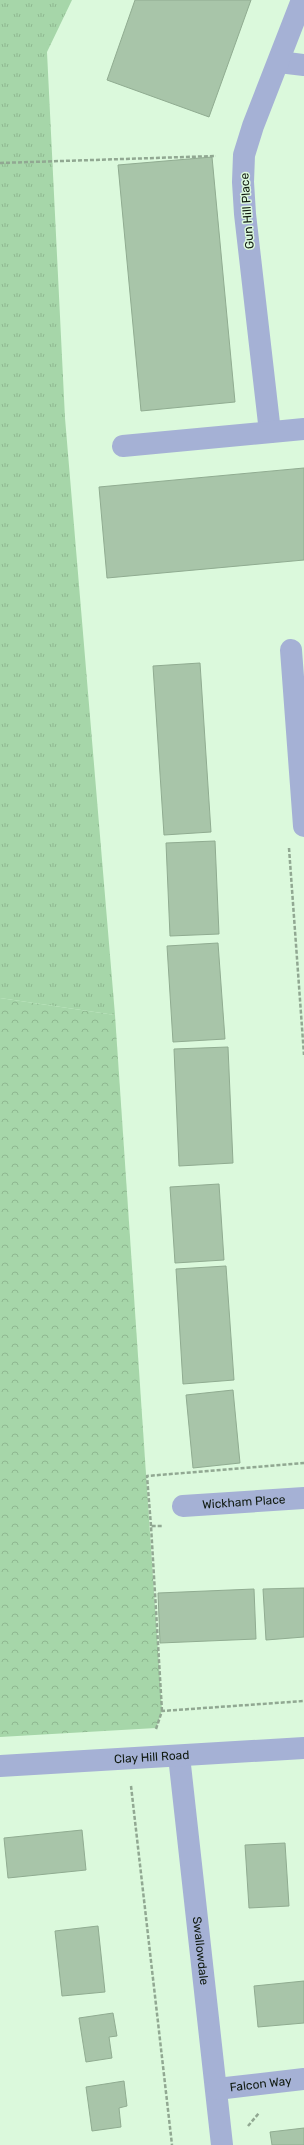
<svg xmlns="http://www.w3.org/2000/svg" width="304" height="2145" viewBox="0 0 304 2145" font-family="Rubik,sans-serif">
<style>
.grass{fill:url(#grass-tufts)}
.park{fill:url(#park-crowns)}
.building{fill:#a8c5a9;stroke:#90ac91}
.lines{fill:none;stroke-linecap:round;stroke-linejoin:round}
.path{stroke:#91a892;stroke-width:2.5;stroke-dasharray:4 2;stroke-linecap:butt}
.minor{stroke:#a5b1d5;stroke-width:22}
.labels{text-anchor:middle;stroke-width:3;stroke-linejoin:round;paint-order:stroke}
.street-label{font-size:12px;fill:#101a10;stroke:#dbf9dc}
</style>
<defs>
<pattern id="grass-tufts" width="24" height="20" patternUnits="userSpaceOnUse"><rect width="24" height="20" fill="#a6d6a9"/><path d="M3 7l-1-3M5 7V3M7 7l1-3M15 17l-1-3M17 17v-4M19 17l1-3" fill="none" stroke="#8eb790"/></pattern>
<pattern id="park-crowns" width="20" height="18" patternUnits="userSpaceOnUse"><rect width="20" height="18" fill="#a6d6a9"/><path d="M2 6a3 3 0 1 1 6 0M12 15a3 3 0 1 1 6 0" fill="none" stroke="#8eb790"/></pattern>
</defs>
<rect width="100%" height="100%" fill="#dbf9dc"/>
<path class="grass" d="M 0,0 L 72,0 L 47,52 L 65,418 L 115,1015 L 0,998 Z"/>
<path class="park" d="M 0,998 L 115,1015 L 162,1711 L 156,1728 L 0,1737 Z"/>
<g class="building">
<path d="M 135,0 L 251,0 L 209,117 L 107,80 Z"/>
<path d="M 212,157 L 235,402 L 141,411 L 118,165 Z"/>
<path d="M 304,468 L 304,560 L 107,578 L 99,487 Z"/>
<path d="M 200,663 L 211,832 L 164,835 L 153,666 Z"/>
<path d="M 215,841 L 219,934 L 170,936 L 166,843 Z"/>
<path d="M 218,943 L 225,1039 L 173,1042 L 167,946 Z"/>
<path d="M 228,1047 L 233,1163 L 179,1166 L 174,1049 Z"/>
<path d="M 219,1184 L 224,1260 L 175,1263 L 170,1187 Z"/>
<path d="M 226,1266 L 234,1380 L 183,1384 L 176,1269 Z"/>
<path d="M 233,1390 L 240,1463 L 193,1468 L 186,1395 Z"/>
<path d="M 304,1588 L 304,1637 L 266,1640 L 263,1589 Z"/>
<path d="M 254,1589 L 256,1639 L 160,1643 L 158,1593 Z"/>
<path d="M 82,1830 L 86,1870 L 8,1878 L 4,1838 Z"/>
<path d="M 285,1843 L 289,1906 L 249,1908 L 245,1845 Z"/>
<path d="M 98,1926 L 105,1992 L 62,1996 L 55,1931 Z"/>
<path d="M 304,1981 L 304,2023 L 258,2027 L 254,1986 Z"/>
<path d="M 113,2013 L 117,2036 L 109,2037 L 112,2058 L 86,2062 L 79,2018 Z"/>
<path d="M 124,2081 L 127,2106 L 119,2108 L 121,2127 L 92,2131 L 86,2087 Z"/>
<path d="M 304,2128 L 304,2145 L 272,2145 L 270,2132 Z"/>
</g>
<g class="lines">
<g class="path">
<path d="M 0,163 L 216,156"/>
<path d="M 289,848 L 304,1055"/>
<path d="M 151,1526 L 147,1476 L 304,1463"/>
<path d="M 162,1711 L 151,1526 L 163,1526"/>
<path d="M 156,1729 L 162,1711 L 304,1701"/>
<path d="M 131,1786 L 172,2145"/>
<path d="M 248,2126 L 259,2113"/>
</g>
<g class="minor">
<path d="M 279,62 L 304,65"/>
<path d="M 270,432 L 245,214 L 243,182 L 244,155 L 253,126 L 302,0"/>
<path d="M 123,446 L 304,429"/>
<path d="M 291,650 L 304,826"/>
<path id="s1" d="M 183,1506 L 304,1498"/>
<path id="s2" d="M 179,1756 L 222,2145"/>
<path id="s3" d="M 0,1766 L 304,1748"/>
<path id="s4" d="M 217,2089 L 304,2079"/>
</g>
</g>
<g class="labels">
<g class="street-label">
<text transform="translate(247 211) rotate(-94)" y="4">Gun Hill Place</text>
<text dy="4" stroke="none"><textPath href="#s1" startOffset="61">Wickham Place</textPath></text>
<text dy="4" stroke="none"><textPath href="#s3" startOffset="152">Clay Hill Road</textPath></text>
<text dy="4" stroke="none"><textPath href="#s2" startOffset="196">Swallowdale</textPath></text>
<text dy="4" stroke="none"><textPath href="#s4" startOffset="44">Falcon Way</textPath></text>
</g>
</g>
</svg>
